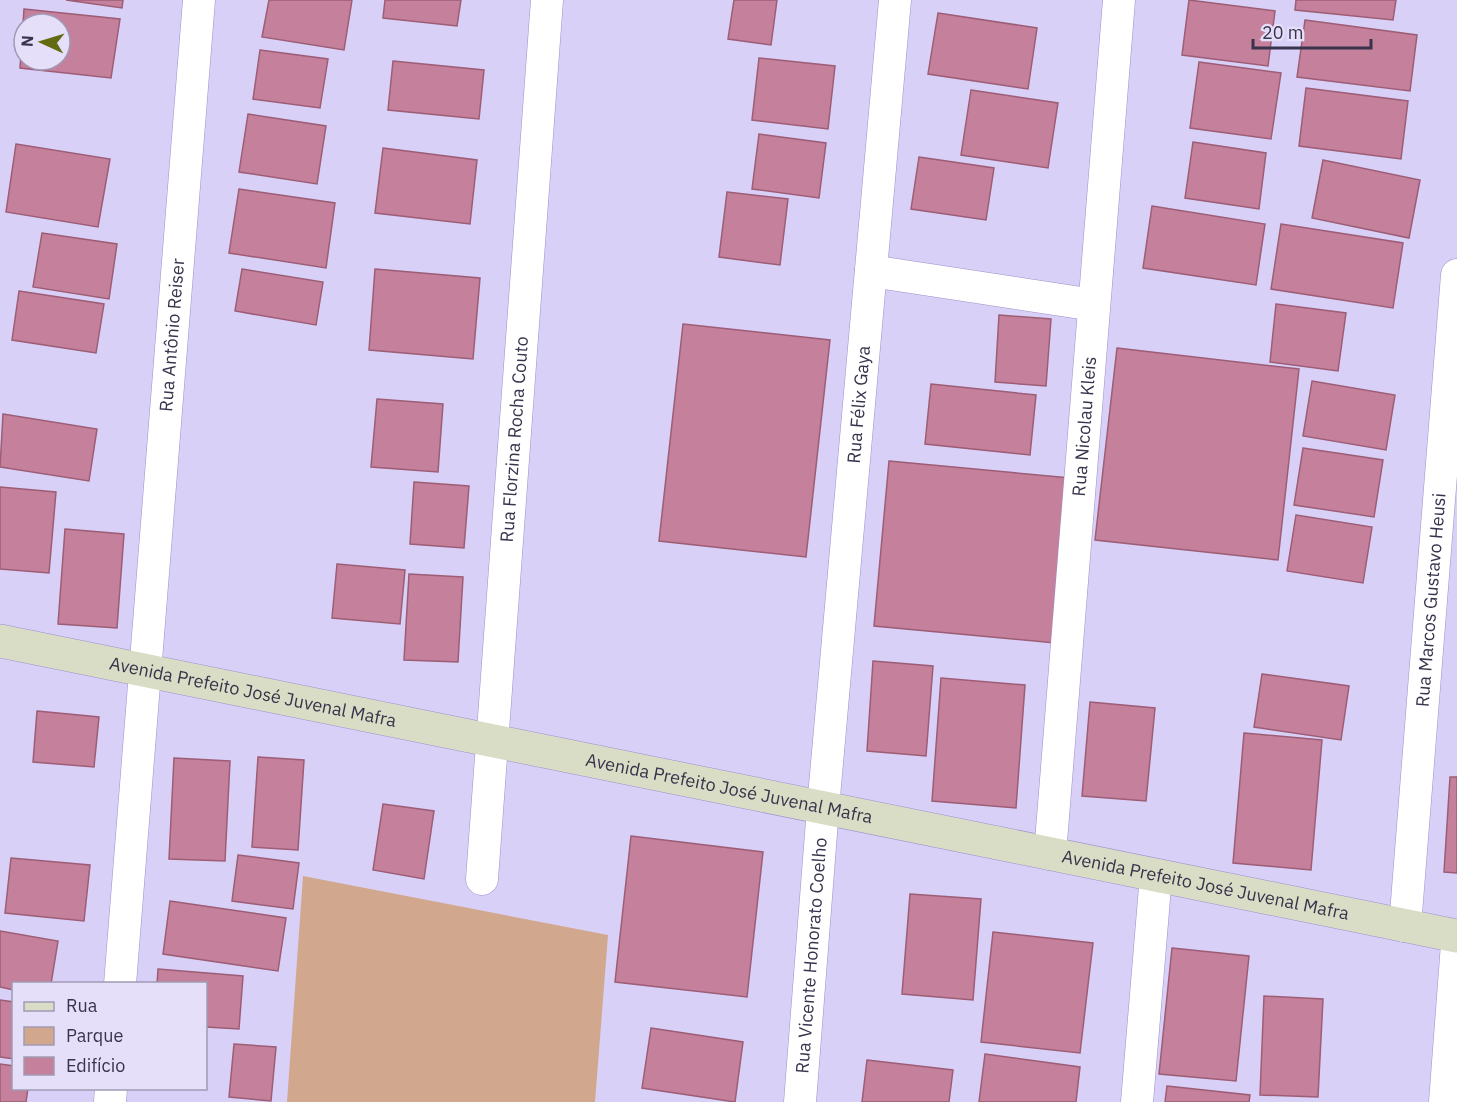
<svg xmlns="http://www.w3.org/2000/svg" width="1457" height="1102" viewBox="0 0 1457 1102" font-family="'IBM Plex Sans',sans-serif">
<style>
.green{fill:#d1a88d}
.building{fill:#c5809b;stroke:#9d5d76;stroke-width:1.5;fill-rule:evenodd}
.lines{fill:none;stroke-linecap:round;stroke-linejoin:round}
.minor-casing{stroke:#9e8fcc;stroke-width:33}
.secondary-casing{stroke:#9e8fcc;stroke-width:34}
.minor{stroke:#fff;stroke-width:32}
.secondary{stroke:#daddc6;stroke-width:33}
.labels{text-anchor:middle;stroke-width:4.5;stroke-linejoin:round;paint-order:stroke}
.street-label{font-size:18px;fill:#39334c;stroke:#e5dffa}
</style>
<rect width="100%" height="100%" fill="#d8d0f7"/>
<path class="green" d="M 303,876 L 608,935 L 595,1102 L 287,1102 Z"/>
<g class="building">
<path d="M 66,0 L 123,0 L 122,8 Z"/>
<path d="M 269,0 L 352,0 L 344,50 L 262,37 Z"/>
<path d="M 385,0 L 461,0 L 457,26 L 383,18 Z"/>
<path d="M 734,0 L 777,0 L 771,45 L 728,39 Z"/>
<path d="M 1189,0 L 1275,11 L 1268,66 L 1182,55 Z"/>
<path d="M 1296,0 L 1396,0 L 1393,20 L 1295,10 Z"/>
<path d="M 24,9 L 120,19 L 111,78 L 20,68 ZM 24,24 L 60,24 L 60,60 L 24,60 Z"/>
<path d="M 938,13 L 1037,28 L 1028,89 L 928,74 Z"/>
<path d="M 1305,20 L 1417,35 L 1410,91 L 1297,77 Z"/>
<path d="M 260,50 L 328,59 L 320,108 L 253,99 Z"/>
<path d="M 759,58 L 835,66 L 828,129 L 752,120 Z"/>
<path d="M 393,61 L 484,70 L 479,119 L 388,110 Z"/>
<path d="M 1199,62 L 1281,73 L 1271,139 L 1190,128 Z"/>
<path d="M 1306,88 L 1408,101 L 1401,159 L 1299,146 Z"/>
<path d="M 971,90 L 1058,103 L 1048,168 L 961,155 Z"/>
<path d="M 248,114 L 326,126 L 317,184 L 239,172 Z"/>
<path d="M 759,134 L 826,143 L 819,198 L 752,189 Z"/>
<path d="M 1193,142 L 1266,153 L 1259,209 L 1185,198 Z"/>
<path d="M 16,144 L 110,159 L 98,227 L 6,212 Z"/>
<path d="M 383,148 L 477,160 L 470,224 L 375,213 Z"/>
<path d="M 919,157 L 994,168 L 986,220 L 911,209 Z"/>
<path d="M 1323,160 L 1420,180 L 1409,238 L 1312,218 Z"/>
<path d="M 239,189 L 335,203 L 326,268 L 229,253 Z"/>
<path d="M 727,192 L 788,199 L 780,265 L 719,257 Z"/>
<path d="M 1152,206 L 1265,224 L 1256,285 L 1143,268 Z"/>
<path d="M 1281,224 L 1403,243 L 1393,308 L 1271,289 Z"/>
<path d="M 42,233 L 117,244 L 109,299 L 33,287 Z"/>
<path d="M 242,269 L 323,282 L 316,325 L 235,311 Z"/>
<path d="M 375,269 L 480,278 L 473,359 L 369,350 Z"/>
<path d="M 19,291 L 104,304 L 96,353 L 12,340 Z"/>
<path d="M 1276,304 L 1346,313 L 1338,371 L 1270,362 Z"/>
<path d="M 999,315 L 1051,319 L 1046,386 L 995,382 Z"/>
<path d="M 683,324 L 830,340 L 806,557 L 659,541 Z"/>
<path d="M 1117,348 L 1299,369 L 1278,560 L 1095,540 Z"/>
<path d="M 1312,381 L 1395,395 L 1386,450 L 1303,436 Z"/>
<path d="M 931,384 L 1036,395 L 1030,455 L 925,444 Z"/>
<path d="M 377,399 L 443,404 L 438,472 L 371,467 Z"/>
<path d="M 3,414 L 97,429 L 89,481 L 0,467 Z"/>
<path d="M 1303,448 L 1383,460 L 1374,517 L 1294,505 Z"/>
<path d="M 889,461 L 1070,478 L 1055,643 L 874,626 Z"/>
<path d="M 414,482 L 469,486 L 464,548 L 410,544 Z"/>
<path d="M 0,487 L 56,492 L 49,573 L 0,569 Z"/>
<path d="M 1296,515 L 1372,527 L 1363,583 L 1287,571 Z"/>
<path d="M 65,529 L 124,534 L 117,628 L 58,624 Z"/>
<path d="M 337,564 L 405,570 L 400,624 L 332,618 Z"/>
<path d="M 409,574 L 463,577 L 458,662 L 404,660 Z"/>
<path d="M 873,661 L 933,666 L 926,756 L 867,751 Z"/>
<path d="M 1262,674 L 1349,686 L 1341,740 L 1254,727 Z"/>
<path d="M 941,678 L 1025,685 L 1016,808 L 932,801 Z"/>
<path d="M 1090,702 L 1155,708 L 1146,801 L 1082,796 Z"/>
<path d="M 37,711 L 99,717 L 94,767 L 33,762 Z"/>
<path d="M 1244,733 L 1322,740 L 1311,870 L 1233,863 Z"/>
<path d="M 258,757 L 304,760 L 298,850 L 252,847 Z"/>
<path d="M 174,758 L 230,761 L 225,861 L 169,859 Z"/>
<path d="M 1450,777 L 1457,777 L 1457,873 L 1444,872 Z"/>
<path d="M 383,804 L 434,811 L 424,879 L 373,870 Z"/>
<path d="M 631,836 L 763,852 L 747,997 L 615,982 Z"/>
<path d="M 238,855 L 299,863 L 293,909 L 232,901 Z"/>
<path d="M 11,858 L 90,865 L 84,921 L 5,913 Z"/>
<path d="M 910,894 L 981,899 L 973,1000 L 902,994 Z"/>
<path d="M 170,901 L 286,918 L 278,971 L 163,954 Z"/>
<path d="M 0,931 L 58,941 L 51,984 L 14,984 L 14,990 L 0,987 Z"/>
<path d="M 993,932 L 1093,943 L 1080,1053 L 981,1042 Z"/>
<path d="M 1172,948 L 1249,956 L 1236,1081 L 1159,1074 Z"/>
<path d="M 158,969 L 243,976 L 239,1029 L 206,1027 L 206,984 L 157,984 Z"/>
<path d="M 1264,996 L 1323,999 L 1318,1097 L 1260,1095 Z"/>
<path d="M 0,1000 L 14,1002 L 14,1059 L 0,1057 Z"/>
<path d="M 651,1028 L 743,1042 L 735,1102 L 642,1088 Z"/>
<path d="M 234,1044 L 276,1047 L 271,1101 L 229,1097 Z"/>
<path d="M 985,1054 L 1080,1067 L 1076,1102 L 979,1102 Z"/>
<path d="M 867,1060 L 953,1070 L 949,1102 L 862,1102 Z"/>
<path d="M 0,1064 L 14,1066 L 14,1088 L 28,1088 L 26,1102 L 0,1102 Z"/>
<path d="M 1167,1086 L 1250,1095 L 1249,1102 L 1165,1102 Z"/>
</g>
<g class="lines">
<defs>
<g id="minor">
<path d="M 871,271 L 1094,305"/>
<path id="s1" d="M 1050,854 L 1119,0"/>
<path id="s2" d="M 482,879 L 547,0"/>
<path id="s3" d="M 1405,926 L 1457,275"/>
<path id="s4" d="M 120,984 L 199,0"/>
<path d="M 110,1102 L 111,1088"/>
<path id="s5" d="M 800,1102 L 823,808 L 895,0"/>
<path d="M 1137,1102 L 1156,875"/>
<path d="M 1445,1102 L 1457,944"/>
</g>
<g id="secondary">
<path id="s6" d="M 0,641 L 1457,936"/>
</g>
</defs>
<use href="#minor" class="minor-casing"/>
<use href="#secondary" class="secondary-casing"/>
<use href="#minor" class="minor"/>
<use href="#secondary" class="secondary"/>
</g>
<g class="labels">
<g class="street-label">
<text dy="6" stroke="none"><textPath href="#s4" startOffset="651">Rua Antônio Reiser</textPath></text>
<text dy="6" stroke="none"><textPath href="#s5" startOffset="700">Rua Félix Gaya</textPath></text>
<text dy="6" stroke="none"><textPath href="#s1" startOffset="429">Rua Nicolau Kleis</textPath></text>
<text dy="6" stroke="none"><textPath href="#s2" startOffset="441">Rua Florzina Rocha Couto</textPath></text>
<text dy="6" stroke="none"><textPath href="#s3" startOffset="327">Rua Marcos Gustavo Heusi</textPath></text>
<text dy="6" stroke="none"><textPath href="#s6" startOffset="258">Avenida Prefeito José Juvenal Mafra</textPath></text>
<text dy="6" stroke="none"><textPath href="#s6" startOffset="744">Avenida Prefeito José Juvenal Mafra</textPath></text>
<text dy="6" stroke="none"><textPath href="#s6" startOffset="1230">Avenida Prefeito José Juvenal Mafra</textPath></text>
<text dy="6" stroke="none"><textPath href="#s5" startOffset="147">Rua Vicente Honorato Coelho</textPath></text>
</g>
</g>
<rect x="12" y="982" width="195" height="108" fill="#e5dffa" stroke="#a09ab4" stroke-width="1.5"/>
<rect x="24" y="1002" width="30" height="9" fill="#daddc6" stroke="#a09ab4" stroke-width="1.5"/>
<text x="66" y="1012" font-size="18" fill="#39334c">Rua</text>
<rect x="24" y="1027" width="30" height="18" fill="#d1a88d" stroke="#a09ab4" stroke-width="1.5"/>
<text x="66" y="1042" font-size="18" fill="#39334c">Parque</text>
<rect x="24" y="1057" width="30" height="18" fill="#c5809b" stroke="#a09ab4" stroke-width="1.5"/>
<text x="66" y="1072" font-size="18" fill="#39334c">Edifício</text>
<g transform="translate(42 42) rotate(274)"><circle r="28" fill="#e5dffa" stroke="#a09ab4" stroke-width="1.5"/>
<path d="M0-4.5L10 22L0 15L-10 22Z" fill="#636b10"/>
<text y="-9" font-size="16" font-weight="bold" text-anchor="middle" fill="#39334c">N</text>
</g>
<path d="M1253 39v9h118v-9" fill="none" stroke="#39334c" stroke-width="3"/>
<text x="1262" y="39" font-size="18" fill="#39334c" stroke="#e5dffa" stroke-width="4.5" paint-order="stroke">20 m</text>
</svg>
